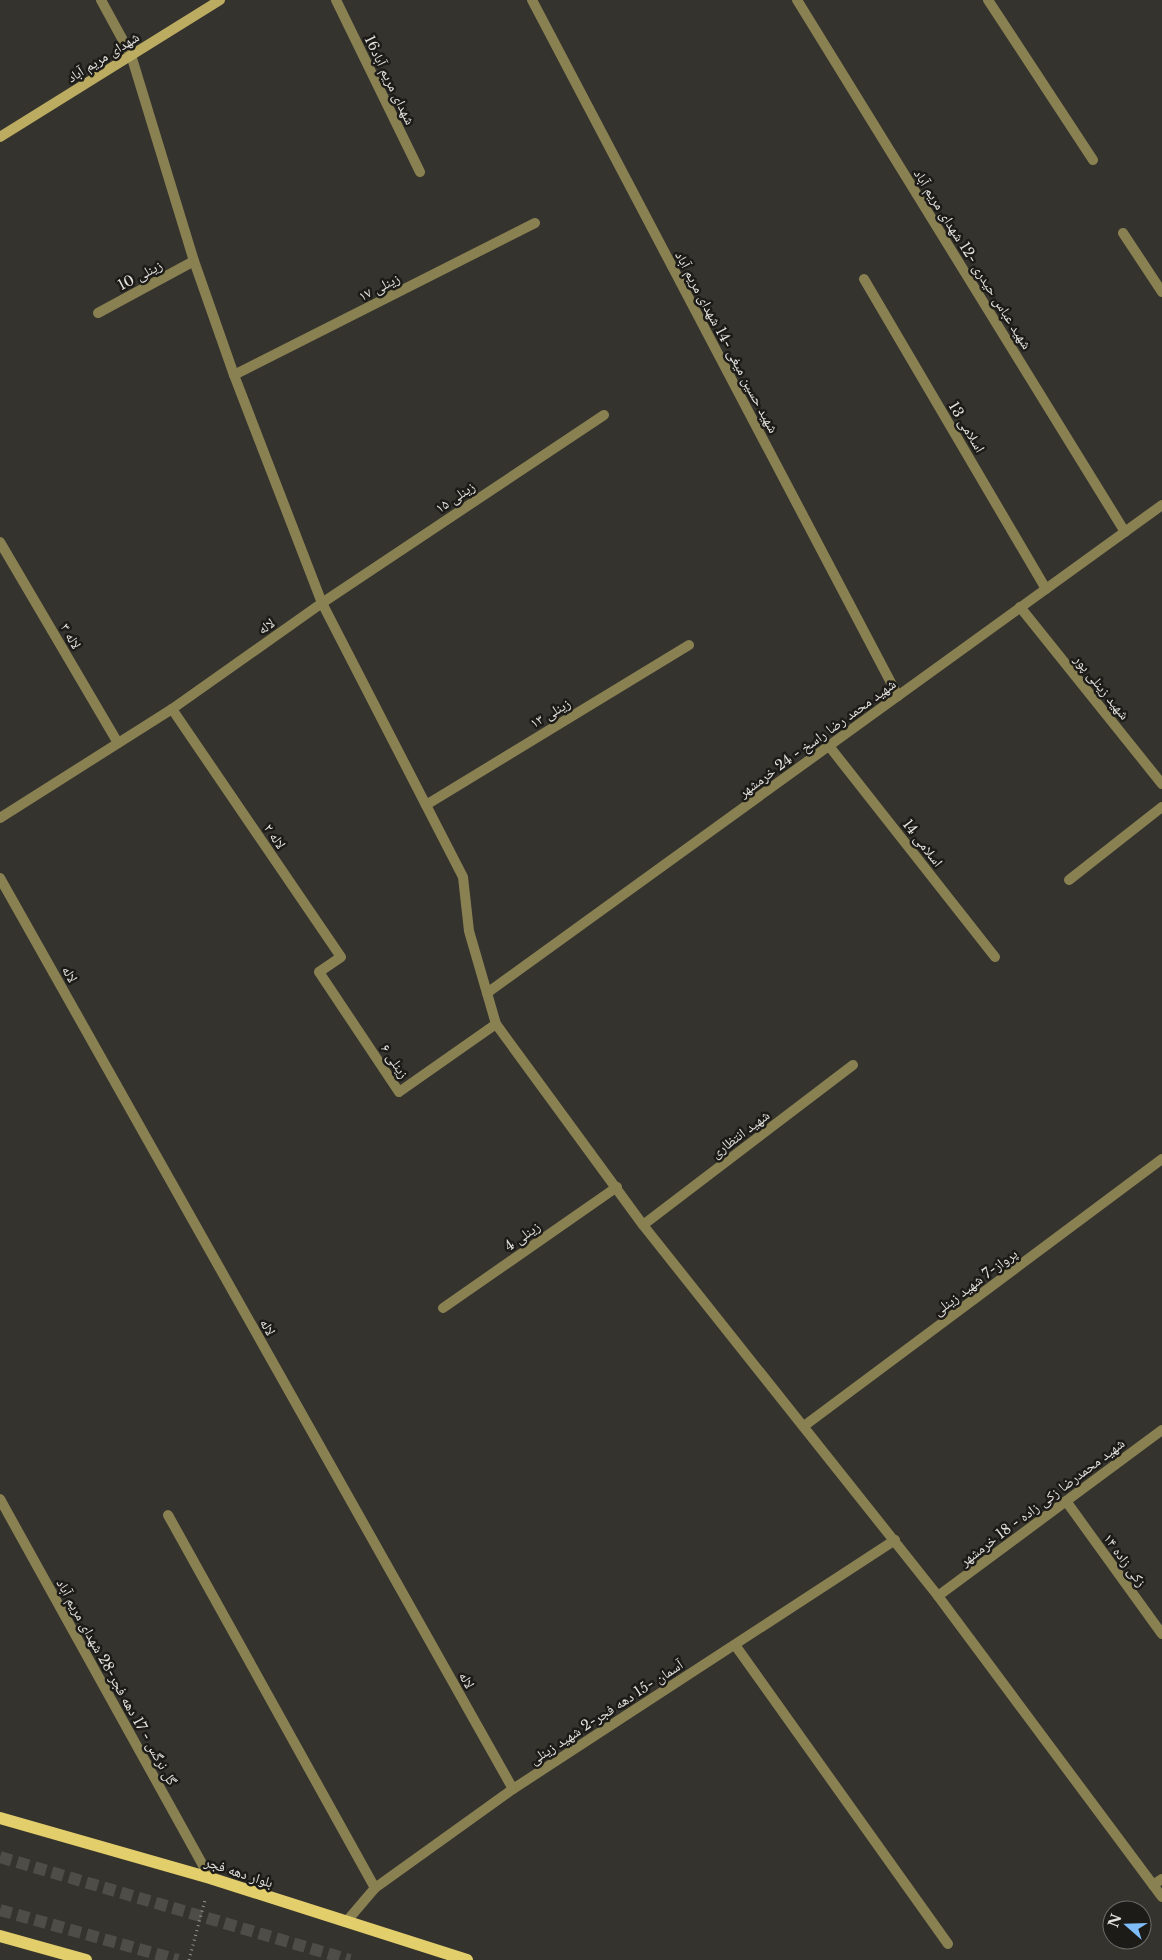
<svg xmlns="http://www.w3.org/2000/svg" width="1162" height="1960" viewBox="0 0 1162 1960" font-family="'Libre Baskerville','Noto Naskh Arabic',serif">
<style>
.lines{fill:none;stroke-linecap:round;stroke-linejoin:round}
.primary-tunnel{stroke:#4f4d48;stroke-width:12;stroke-dasharray:12 6;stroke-linecap:butt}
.path{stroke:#95938e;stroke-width:3;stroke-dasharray:1 4;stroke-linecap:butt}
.street{stroke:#8a8153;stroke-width:10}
.secondary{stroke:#bcac61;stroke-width:10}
.primary{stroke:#e2ce6b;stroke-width:12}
.labels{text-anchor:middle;stroke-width:5;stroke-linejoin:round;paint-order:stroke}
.street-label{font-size:14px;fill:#e4e3df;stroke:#1c1b18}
</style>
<rect width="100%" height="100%" fill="#35332d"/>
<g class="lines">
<g class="primary-tunnel">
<path d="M 0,1857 L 350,1960"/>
<path d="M 0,1910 L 178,1960"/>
</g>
<path class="path" d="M 189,1960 L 205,1900"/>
<g class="street">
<path d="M 101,0 L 131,55 L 194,261 L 234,375 L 322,603 L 463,877 L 469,931 L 496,1024 L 643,1225 L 938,1596 L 1162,1897"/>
<path d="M 336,0 L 420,172"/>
<path d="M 532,0 L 898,696"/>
<path d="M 797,0 L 1125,532"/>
<path d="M 988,0 L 1093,160"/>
<path d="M 1123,233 L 1162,292"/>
<path d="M 864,279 L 1046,589"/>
<path d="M 98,313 L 194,261"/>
<path d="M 234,375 L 535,223"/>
<path d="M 0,542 L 118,743"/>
<path d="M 1020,607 L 1162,784"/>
<path d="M 172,709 L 341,957 L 319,972 L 399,1092 L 496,1024"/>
<path d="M 829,746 L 995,957"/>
<path d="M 426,805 L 689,645"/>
<path d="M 0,818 L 172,709 L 322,603 L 604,415"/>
<path d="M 0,878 L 513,1789"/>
<path d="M 1069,880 L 1162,807"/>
<path d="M 487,993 L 1162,505"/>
<path d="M 643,1225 L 853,1065"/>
<path d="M 443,1308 L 617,1187"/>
<path d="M 804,1426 L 1162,1159"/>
<path d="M 0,1499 L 210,1878"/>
<path d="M 1066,1501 L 1162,1634"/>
<path d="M 168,1515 L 375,1888"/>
<path d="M 938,1596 L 1162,1430"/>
<path d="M 735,1645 L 948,1944"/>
<path d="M 1153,1885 L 1162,1879"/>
<path d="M 346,1922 L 375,1888 L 513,1789 L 895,1540"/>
</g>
<path class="secondary" d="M 0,137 L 220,0"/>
<g class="primary">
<path d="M 0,1818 L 210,1878 L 467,1960"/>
<path d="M 0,1936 L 86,1960"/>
</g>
</g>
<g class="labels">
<g class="street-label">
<text transform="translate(103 57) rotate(-32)" y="5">شهدای مریم آباد</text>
<text transform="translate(390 80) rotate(64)" y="5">16شهدای مریم آباد</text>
<text transform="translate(973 259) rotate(58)" y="5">شهید عباس حیدری -12 شهدای مریم آباد</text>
<text transform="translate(140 275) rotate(-28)" y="5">زینلی 10</text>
<text transform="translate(379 287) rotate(-27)" y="5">زینلی ۱۷</text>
<text transform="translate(727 342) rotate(62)" y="5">شهید حسین میغی -14 شهدای مریم آباد</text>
<text transform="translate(967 427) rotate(59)" y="5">اسلامی 13</text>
<text transform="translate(455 497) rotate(-34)" y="5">زینلی ۱۵</text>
<text transform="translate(266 626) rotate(-35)" y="5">لاله</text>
<text transform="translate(71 636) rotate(60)" y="5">لاله ۳</text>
<text transform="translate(1102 687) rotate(51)" y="5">شهید زینلی پور</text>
<text transform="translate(550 713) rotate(-31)" y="5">زینلی ۱۳</text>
<text transform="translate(817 738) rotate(-36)" y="5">شهید محمد رضا راسخ - 24 خرمشهر</text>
<text transform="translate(275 836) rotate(56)" y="5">لاله ۲</text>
<text transform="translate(923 843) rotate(52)" y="5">اسلامی 14</text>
<text transform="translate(70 974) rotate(61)" y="5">لاله</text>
<text transform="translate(395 1061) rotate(56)" y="5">زینلی ۶</text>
<text transform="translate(740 1134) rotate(-37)" y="5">شهید انتظاری</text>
<text transform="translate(522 1236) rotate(-35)" y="5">زینلی 4</text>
<text transform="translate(975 1282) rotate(-37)" y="5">پرواز-7 شهید زینلی</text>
<text transform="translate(268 1327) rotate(61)" y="5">لاله</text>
<text transform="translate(1042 1502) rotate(-37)" y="5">شهید محمدرضا زکی زاده - 18 خرمشهر</text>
<text transform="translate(1125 1560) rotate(54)" y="5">زکی زاده ۱۴</text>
<text transform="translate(467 1680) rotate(61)" y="5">لاله</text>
<text transform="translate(117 1682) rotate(61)" y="5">گل نرگس - 17 دهه فجر-28 شهدای مریم آباد</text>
<text transform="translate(606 1712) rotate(-33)" y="5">آسمان -15 دهه فجر-2 شهید زینلی</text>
<text transform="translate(239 1872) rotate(18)" y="5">بلوار دهه فجر</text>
</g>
</g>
<g transform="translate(1127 1925) rotate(290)"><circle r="24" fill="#1c1b18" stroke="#6c6b68"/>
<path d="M0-4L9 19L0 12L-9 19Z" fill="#7ebdf9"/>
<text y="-8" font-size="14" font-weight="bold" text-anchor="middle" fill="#e4e3df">N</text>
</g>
</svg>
